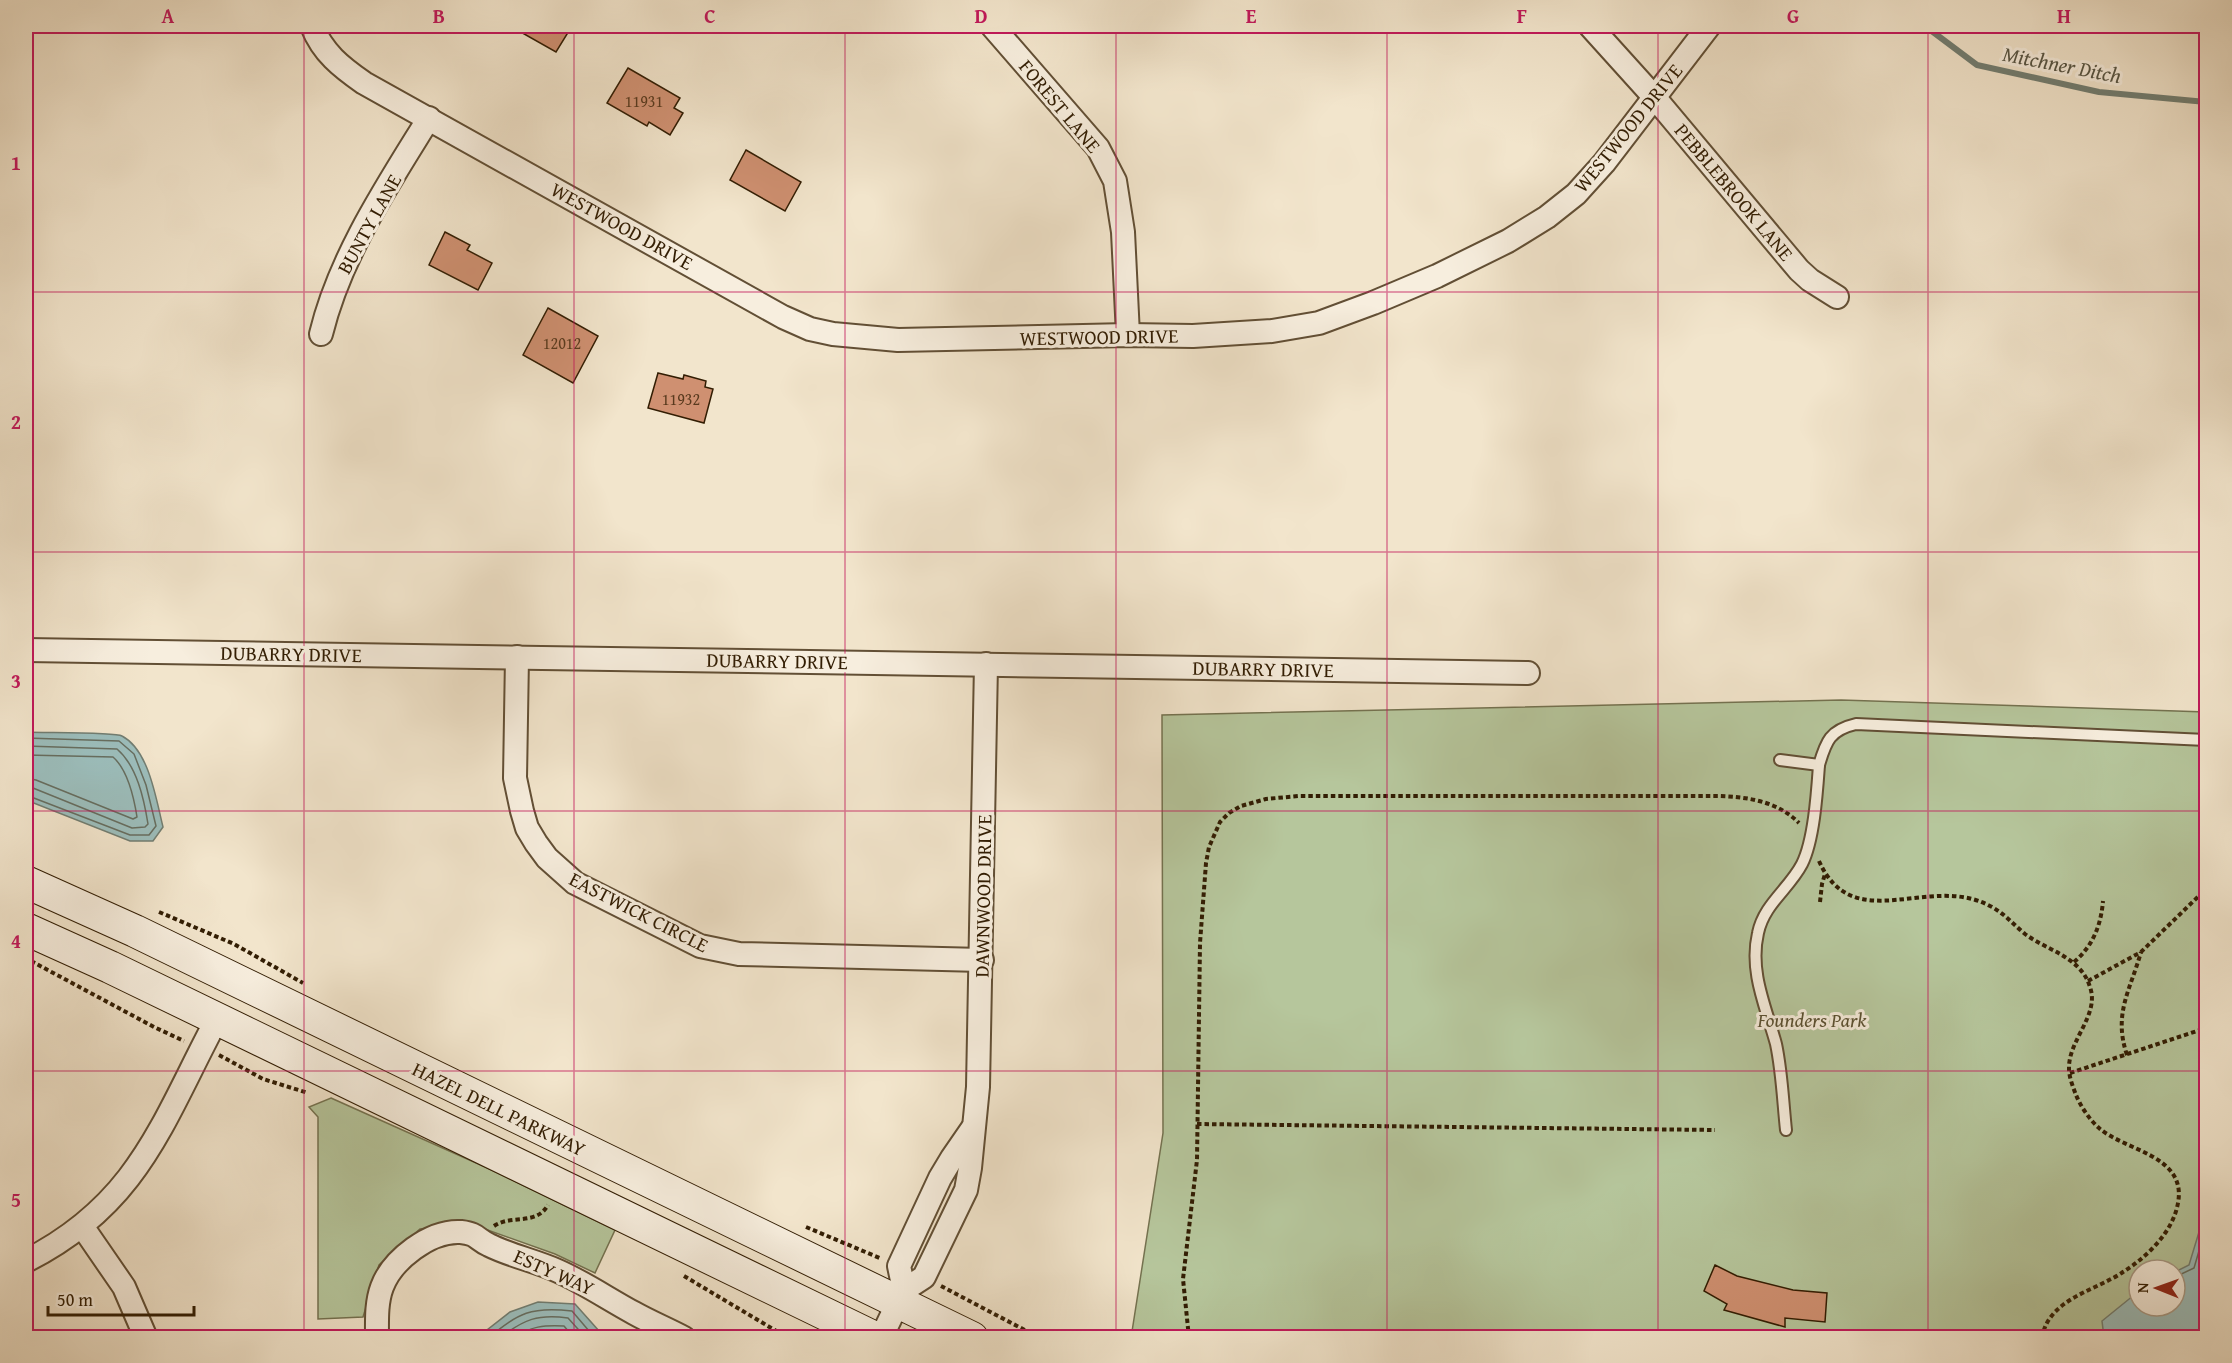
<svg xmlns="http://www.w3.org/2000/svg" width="2232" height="1363" viewBox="0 0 2232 1363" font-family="'Gentium Book Plus',serif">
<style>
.green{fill:#b6c69c;stroke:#747250;stroke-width:1.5;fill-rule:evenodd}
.water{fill:#9cbebc;stroke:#727e72;stroke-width:1.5}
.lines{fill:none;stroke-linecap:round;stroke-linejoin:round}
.shore{stroke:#676e60;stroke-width:1.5}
.stream{stroke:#727e72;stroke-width:6}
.building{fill:#cf9071;stroke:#321d03;stroke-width:1.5}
.service-casing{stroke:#624f35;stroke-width:14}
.minor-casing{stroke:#624f35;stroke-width:26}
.secondary-casing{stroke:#321d03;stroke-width:34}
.path{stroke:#321d03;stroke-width:4;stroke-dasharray:4.5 3;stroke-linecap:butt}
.service{stroke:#f7eede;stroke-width:10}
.minor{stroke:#f7eede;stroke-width:22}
.secondary{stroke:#f7eede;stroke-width:32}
.grid{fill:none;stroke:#c2185b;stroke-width:1.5;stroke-opacity:0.55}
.labels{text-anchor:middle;stroke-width:6;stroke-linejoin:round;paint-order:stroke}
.number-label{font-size:16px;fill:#593a1e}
.street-label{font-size:20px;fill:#321d03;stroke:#f7eede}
.park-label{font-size:20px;font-style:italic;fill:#5a5031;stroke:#f7eede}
.water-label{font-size:21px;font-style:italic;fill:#575544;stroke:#f7eede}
.neatline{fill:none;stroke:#c2185b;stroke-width:2}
.grid-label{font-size:20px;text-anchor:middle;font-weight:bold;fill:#c2185b}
</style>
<rect width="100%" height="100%" fill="#f2e5cc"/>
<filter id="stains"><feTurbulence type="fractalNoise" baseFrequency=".00333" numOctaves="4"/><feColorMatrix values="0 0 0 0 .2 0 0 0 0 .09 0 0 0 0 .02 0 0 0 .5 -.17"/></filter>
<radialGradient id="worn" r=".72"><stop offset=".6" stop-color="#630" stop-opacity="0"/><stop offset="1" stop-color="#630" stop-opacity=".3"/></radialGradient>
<g class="green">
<path d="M 1841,700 L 2206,712 L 2206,1337 L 1131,1338 L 1163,1133 L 1162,715 ZM 2139,1270 L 2175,1270 L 2175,1306 L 2139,1306 Z"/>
<path d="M 331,1098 L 494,1171 L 615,1230 L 595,1273 L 555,1254 L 482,1228 L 447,1226 L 420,1229 L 379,1265 L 363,1317 L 318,1319 L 318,1117 L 309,1107 Z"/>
</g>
<g class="water">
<path d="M 26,732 C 40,733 115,732 122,736 C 149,750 156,799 163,827 L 153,841 L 130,841 L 26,800 Z"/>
<path d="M 2206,1209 L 2206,1337 L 2104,1337 L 2102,1321 L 2139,1291 L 2139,1306 L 2175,1306 L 2175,1272 L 2189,1265 Z"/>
<path d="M 538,1302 L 575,1304 L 599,1331 L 601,1337 L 478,1337 L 510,1312 Z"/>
</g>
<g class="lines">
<g class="shore">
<path d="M 26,738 L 119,741 L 134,754 L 146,785 L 156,826 L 149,835 L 130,835 L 26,795"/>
<path d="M 26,746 L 117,749 C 137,766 144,799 148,824 L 145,827 L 132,828 L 33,788 L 26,787"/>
<path d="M 26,755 L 113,757 C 128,770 134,798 137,817 L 133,819 L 36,780 L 26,778"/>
<path d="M 2175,1277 L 2194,1268 L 2206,1227"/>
<path d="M 488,1338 C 519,1313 531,1306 572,1311 L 595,1338"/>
<path d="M 500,1338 C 524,1319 538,1314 568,1318 L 586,1338"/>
<path d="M 514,1338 C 530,1326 545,1325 564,1326 L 574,1338"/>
</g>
<path class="stream" d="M 1925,26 L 1977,65 L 2099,92 L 2206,102"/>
</g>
<g class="building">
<path d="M 510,26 L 572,26 L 556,52 Z"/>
<path d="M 628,68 L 680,98 L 674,108 L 683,113 L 670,135 L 649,122 L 647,126 L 607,103 Z"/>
<path d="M 746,150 L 801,182 L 785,211 L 730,180 Z"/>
<path d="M 445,232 L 470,245 L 467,250 L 492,263 L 478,290 L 429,265 Z"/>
<path d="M 548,308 L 598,336 L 573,383 L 523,355 Z"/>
<path d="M 658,373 L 683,379 L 684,375 L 706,381 L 705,387 L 713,389 L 704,423 L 648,408 Z"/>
<path d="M 1715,1265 L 1737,1276 L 1793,1290 L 1827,1293 L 1825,1322 L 1785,1318 L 1785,1327 L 1724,1310 L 1727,1304 L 1704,1291 Z"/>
</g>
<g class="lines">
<defs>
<g id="service">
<path d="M 1780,760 L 1819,765 C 1826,741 1830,730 1856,724 L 2206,740"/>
<path d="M 1786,1130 C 1783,1102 1782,1072 1776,1044 C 1766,1007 1749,972 1758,933 C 1764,904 1789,889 1802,864 C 1814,840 1817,793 1819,765"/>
</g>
<g id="minor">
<path d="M 312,26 C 323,53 341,67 364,83 L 783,317 L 810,329 L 833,334 L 898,340 L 1128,335 L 1193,336 L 1272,331 L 1319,323 L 1373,303 L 1437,276 L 1508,241 L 1547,217 L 1576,194 L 1604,163 L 1709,26"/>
<path d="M 992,26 L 1098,148 L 1115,181 L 1123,232 L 1128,335"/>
<path d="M 1590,26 L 1655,98 L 1799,270 L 1810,280 L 1837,297"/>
<path d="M 321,334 C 340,256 387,186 429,118"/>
<path d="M 26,650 L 1528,673"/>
<path d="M 517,657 L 515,778 L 522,811 L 527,828 L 536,843 L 547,858 L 575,883 L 700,946 L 739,954 L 982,960"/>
<path d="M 82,1226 L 124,1287 L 146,1338"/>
<path d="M 26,1261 C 139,1204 162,1122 217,1019"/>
<path d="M 904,1290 L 899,1266 L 940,1178 L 952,1158 L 972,1129"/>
<path d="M 377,1338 C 377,1321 376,1303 382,1287 C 392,1260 430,1230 461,1232 C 478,1234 476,1239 489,1245 C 511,1256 536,1261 558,1271 C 585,1283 608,1299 634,1313 C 650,1322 667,1329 684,1338"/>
<path d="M 881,1338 L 904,1290 L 924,1277 L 966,1190 L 970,1168 L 978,1087 L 986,664"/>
</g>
<g id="secondary">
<path d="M 26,882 L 135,931 L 972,1338"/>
<path d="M 26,929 L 110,967 L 875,1338"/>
</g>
</defs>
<use href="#service" class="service-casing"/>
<use href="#minor" class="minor-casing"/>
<use href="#secondary" class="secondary-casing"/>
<g class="path">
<path d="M 1819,861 C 1853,938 1930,873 1990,906 C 2004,913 2013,924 2025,934 C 2048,951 2081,957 2090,987 C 2100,1015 2068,1040 2069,1069 C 2069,1077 2073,1087 2076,1095 C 2081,1107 2089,1119 2099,1128 C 2125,1151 2187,1155 2178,1203 C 2173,1232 2147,1257 2123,1272 C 2095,1291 2048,1299 2042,1338"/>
<path d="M 1820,902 L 1822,884 L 1825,874"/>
<path d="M 159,912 L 234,944 L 303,983"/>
<path d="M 31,961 L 154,1027 L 184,1041"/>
<path d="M 2074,962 C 2093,946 2101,925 2103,901"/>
<path d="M 2088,981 L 2141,952 L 2206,889"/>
<path d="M 219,1055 L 263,1079 L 308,1093"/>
<path d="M 2127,1055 C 2113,1014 2130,991 2141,952"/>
<path d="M 2070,1073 L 2206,1028"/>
<path d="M 1197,1124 L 1715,1130"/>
<path d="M 494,1226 C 512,1214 536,1226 548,1205"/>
<path d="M 806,1227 L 882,1259"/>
<path d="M 684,1276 L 788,1338"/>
<path d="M 941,1286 L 1040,1338"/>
<path d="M 1189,1338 L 1183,1279 L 1197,1160 L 1200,943 L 1206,863 L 1209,847 L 1220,822 L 1229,813 L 1241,806 L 1266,799 L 1298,796 L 1718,796 C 1748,797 1777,801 1799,823"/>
</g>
<use href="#service" class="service"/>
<use href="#minor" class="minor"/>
<use href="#secondary" class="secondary"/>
</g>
<path class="grid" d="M 304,26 L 304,1338M 574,26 L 574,1338M 845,26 L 845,1338M 1116,26 L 1116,1338M 1387,26 L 1387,1338M 1658,26 L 1658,1338M 1928,26 L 1928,1338M 26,292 L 2206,292M 26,552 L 2206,552M 26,811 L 2206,811M 26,1071 L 2206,1071"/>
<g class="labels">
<g class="number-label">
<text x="644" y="107">11931</text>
<text x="562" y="349">12012</text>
<text x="681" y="405">11932</text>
</g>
<g class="street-label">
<text transform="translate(1060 106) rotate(50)" y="7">FOREST LANE</text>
<text transform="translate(1628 128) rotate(-51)" y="7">WESTWOOD DRIVE</text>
<text transform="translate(1734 192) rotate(50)" y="7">PEBBLEBROOK LANE</text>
<text transform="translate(369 224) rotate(-61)" y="7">BUNTY LANE</text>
<text transform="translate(622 226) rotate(29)" y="7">WESTWOOD DRIVE</text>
<text transform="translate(1099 337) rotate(-1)" y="7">WESTWOOD DRIVE</text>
<text transform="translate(291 654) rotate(1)" y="7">DUBARRY DRIVE</text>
<text transform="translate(777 661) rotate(1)" y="7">DUBARRY DRIVE</text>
<text transform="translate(1263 669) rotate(1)" y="7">DUBARRY DRIVE</text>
<text transform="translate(983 896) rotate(-89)" y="7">DAWNWOOD DRIVE</text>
<text transform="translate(639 912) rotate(27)" y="7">EASTWICK CIRCLE</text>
<text transform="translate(499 1109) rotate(26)" y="7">HAZEL DELL PARKWAY</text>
<text transform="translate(554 1272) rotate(24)" y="7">ESTY WAY</text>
</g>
<g class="park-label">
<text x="1812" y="1027">Founders Park</text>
</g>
<g class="water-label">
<text transform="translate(2062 65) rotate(11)" y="7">Mitchner Ditch</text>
</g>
</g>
<rect width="2232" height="1363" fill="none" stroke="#f2e5cc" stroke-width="66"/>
<g transform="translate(2157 1288) rotate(271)"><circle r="28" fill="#f7eede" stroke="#a89a86" stroke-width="1.5"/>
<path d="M0-4.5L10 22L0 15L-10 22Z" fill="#8f2418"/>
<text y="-9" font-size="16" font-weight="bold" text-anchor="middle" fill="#321d03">N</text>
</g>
<path d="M48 1306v9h146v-9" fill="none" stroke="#321d03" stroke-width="3"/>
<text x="57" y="1306" font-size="18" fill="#321d03" stroke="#f7eede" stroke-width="4.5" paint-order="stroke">50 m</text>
<rect x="33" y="33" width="2166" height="1297" class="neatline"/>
<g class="grid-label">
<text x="168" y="23">A</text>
<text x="439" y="23">B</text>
<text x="710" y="23">C</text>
<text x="981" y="23">D</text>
<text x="1251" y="23">E</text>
<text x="1522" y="23">F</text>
<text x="1793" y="23">G</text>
<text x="2064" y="23">H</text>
<text x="16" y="170">1</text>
<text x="16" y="429">2</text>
<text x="16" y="688">3</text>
<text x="16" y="948">4</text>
<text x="16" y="1207">5</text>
</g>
<rect width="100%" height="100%" filter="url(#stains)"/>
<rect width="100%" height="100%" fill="url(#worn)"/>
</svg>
